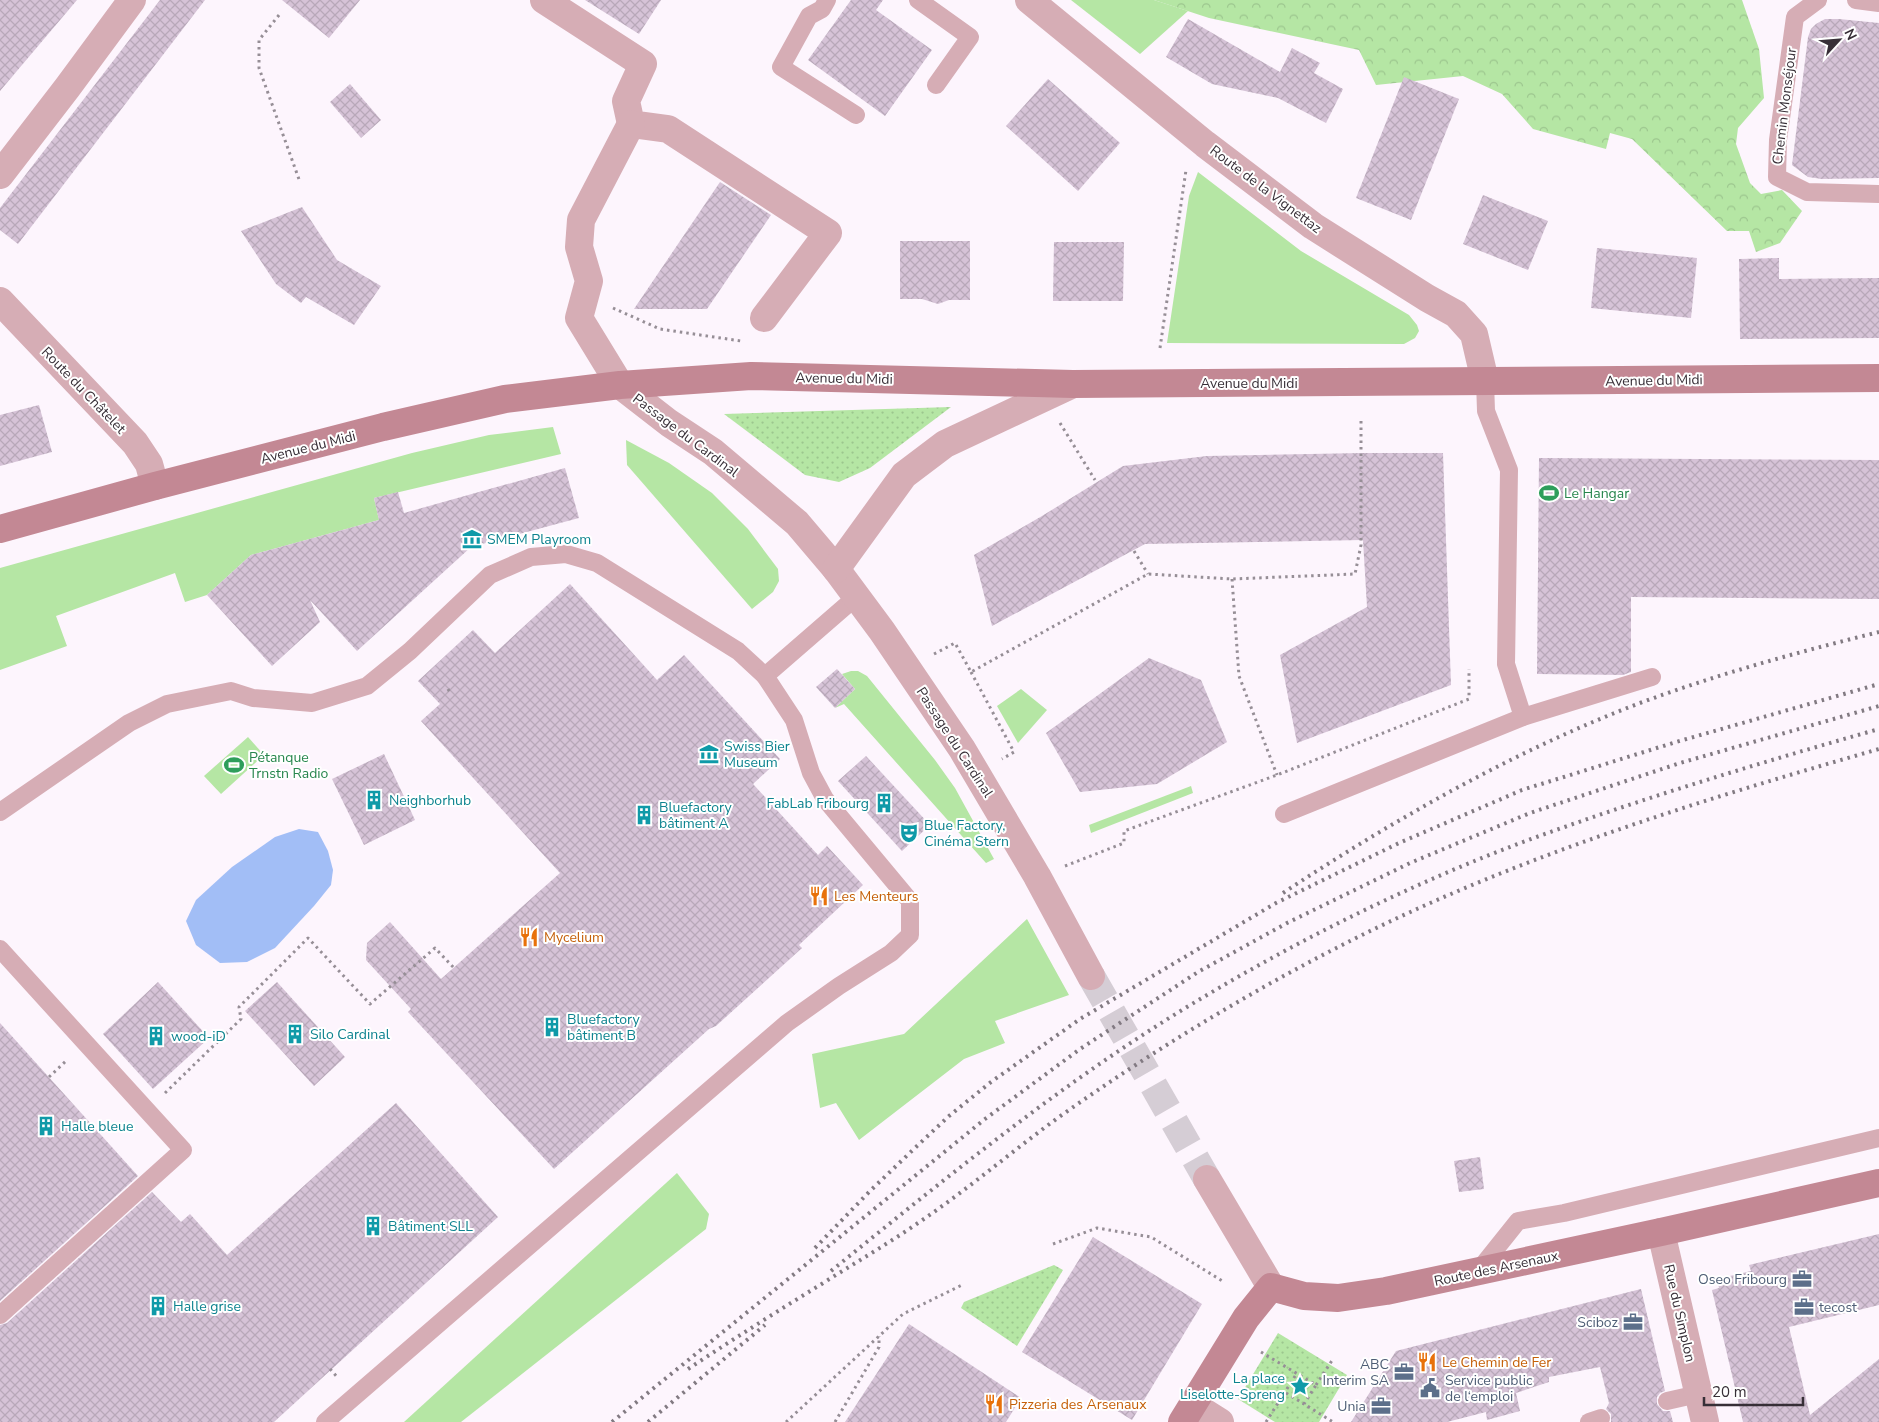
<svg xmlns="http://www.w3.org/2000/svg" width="1879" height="1422" viewBox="0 0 1879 1422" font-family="'Nunito Sans',sans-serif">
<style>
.grass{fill:#b5e6a4}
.forest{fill:url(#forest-crowns)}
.park{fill:url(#park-dots)}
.water{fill:#a2bef6}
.building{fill:url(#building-cross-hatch)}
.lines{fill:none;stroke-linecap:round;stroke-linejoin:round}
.tertiary-tunnel{stroke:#d5cdd5;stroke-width:28;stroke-dasharray:28 14;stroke-linecap:butt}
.path{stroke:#968e96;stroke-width:3;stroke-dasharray:2.5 4;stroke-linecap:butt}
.service{stroke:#d6adb5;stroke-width:18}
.minor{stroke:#d6adb5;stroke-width:28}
.tertiary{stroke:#d6adb5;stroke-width:28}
.secondary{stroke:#c38894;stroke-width:28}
.rail{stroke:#827a82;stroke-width:4;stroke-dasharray:2.5 5;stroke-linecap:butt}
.labels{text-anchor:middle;stroke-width:4;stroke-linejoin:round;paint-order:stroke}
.street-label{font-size:14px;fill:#372f37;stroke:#fff}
.leisure-label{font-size:14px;fill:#27864d;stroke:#fff;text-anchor:start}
.culture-label{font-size:14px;fill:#0d838f;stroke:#fff;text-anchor:start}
.food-label{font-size:14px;fill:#c56008;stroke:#fff;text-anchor:start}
.service-label{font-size:14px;fill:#4e5e75;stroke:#fff;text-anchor:end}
</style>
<defs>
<pattern id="forest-crowns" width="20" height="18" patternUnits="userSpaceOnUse" patternTransform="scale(1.25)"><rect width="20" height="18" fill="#b5e6a4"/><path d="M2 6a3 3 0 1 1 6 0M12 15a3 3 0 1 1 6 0" fill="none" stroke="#9cc68e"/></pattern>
<pattern id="park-dots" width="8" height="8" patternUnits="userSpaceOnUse" patternTransform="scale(1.25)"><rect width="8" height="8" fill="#b5e6a4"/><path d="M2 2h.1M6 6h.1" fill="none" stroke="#9cc68e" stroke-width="1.8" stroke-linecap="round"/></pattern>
<pattern id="building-cross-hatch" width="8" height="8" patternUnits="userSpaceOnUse" patternTransform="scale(1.25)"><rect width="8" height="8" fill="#d6c3d7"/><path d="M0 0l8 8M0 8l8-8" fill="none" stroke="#b8a8b9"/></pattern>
</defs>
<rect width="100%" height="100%" fill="#fdf5fd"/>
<g class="grass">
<path d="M 1071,0 L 1154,0 L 1188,11 L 1140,54 Z"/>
<path d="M 1198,172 L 1301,251 L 1409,315 L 1417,325 L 1419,331 L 1415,338 L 1404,344 L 1167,343 L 1189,196 Z"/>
<path d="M 553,427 L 561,454 L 374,498 L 379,520 L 251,555 L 207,595 L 185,602 L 175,573 L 56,616 L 67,646 L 0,670 L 0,568 L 412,453 L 489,435 Z"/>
<path d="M 626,440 L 669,463 L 712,493 L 748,529 L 778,569 L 779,581 L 773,592 L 752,609 L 627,465 Z"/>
<path d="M 851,671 L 858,671 L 867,676 L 935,760 L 955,788 L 994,859 L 986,863 L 844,704 L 835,708 L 855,689 L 842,674 Z"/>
<path d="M 1021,689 L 1047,710 L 1018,743 L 997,706 Z"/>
<path d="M 248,737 L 264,755 L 221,794 L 204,776 Z"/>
<path d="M 1191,786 L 1193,793 L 1091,833 L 1089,825 Z"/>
<path d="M 1027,919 L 1069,995 L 995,1021 L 1005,1043 L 964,1059 L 859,1140 L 836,1103 L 820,1108 L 812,1054 L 904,1034 Z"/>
<path d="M 677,1173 L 709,1214 L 706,1229 L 461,1422 L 404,1422 Z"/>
</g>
<path class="forest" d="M 1154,0 L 1742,0 L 1759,49 L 1764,98 L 1738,128 L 1736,144 L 1750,183 L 1761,194 L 1782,190 L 1802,211 L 1780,243 L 1756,252 L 1749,231 L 1727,231 L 1632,139 L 1610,133 L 1606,149 L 1533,129 L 1502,94 L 1463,76 L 1376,85 L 1359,50 L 1209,18 Z"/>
<g class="park">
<path d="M 951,407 L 870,468 L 839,482 L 805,475 L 724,414 Z"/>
<path d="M 1054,1265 L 1063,1270 L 1017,1346 L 961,1308 L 964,1302 Z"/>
<path d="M 1278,1333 L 1347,1375 L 1319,1422 L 1275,1422 L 1238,1399 Z"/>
</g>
<path class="water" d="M 299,829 L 318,832 L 328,851 L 333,870 L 331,885 L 314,906 L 275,948 L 247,962 L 220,963 L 196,945 L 186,921 L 196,900 L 232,867 L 275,837 Z"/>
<g class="building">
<path d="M 0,0 L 77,0 L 0,91 Z"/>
<path d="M 160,0 L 205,0 L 18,244 L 0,230 L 0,208 Z"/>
<path d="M 282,0 L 360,0 L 329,38 Z"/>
<path d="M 585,0 L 661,0 L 639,34 Z"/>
<path d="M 851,0 L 883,0 L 876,10 L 932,50 L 885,116 L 808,60 Z"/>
<path d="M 1188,19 L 1280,72 L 1292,48 L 1320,63 L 1314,73 L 1343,89 L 1326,123 L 1278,98 L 1212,84 L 1166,57 Z"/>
<path d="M 1825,19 L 1839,19 L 1879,23 L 1879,178 L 1822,179 L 1808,177 L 1792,165 L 1808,37 L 1811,29 L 1816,24 Z"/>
<path d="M 1404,77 L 1459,99 L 1411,220 L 1356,198 Z"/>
<path d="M 1048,79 L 1120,143 L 1078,191 L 1006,126 Z"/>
<path d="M 350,84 L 381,120 L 361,138 L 330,102 Z"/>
<path d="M 720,182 L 771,215 L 707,309 L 634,309 Z"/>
<path d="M 1483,195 L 1548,221 L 1528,270 L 1463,244 Z"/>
<path d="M 302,207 L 337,260 L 381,286 L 354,325 L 306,297 L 301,303 L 276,284 L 241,231 Z"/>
<path d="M 900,241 L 970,241 L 970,300 L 949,300 L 938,304 L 922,299 L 900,299 Z"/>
<path d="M 1054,242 L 1124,242 L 1123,301 L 1053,301 Z"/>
<path d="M 1597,248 L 1697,258 L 1691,318 L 1591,308 Z"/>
<path d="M 1779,258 L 1779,279 L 1879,278 L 1879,338 L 1740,339 L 1739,259 Z"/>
<path d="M 39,405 L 52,452 L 0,466 L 0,415 Z"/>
<path d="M 1363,453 L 1443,453 L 1451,685 L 1297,743 L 1280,655 L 1367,607 L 1363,540 L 1145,544 L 992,626 L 974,555 L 1042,516 L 1123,466 L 1207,456 Z"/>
<path d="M 1539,458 L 1879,460 L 1879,599 L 1631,597 L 1631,672 L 1623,675 L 1537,674 Z"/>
<path d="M 565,468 L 579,518 L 471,547 L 357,651 L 310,600 L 320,622 L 272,666 L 207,595 L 251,555 L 379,520 L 374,498 L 398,492 L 404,513 Z"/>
<path d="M 570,584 L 657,680 L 684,655 L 780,759 L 753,784 L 818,855 L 827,846 L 863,885 L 799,945 L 802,948 L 716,1026 L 709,1029 L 554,1169 L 408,1012 L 411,1009 L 366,960 L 367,943 L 390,922 L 441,979 L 560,873 L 421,721 L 440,704 L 418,681 L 473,630 L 495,653 Z"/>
<path d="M 1149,658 L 1201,680 L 1227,742 L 1157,784 L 1080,792 L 1046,733 Z"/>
<path d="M 837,669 L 855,689 L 835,708 L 816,687 Z"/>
<path d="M 384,754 L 415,820 L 364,845 L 332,779 Z"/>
<path d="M 866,756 L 930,825 L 902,851 L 838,781 Z"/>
<path d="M 158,982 L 209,1038 L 153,1089 L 103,1034 Z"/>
<path d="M 277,982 L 345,1057 L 314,1086 L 245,1011 Z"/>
<path d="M 0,1023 L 138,1176 L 0,1301 Z"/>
<path d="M 396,1103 L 498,1217 L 274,1422 L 0,1422 L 0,1325 L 7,1323 L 152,1192 L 181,1222 L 190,1214 L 227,1255 Z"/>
<path d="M 1480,1157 L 1484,1189 L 1459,1192 L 1454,1161 Z"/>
<path d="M 1879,1234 L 1879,1305 L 1789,1327 L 1810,1415 L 1879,1359 L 1879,1422 L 1743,1422 L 1712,1290 L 1719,1288 L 1717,1279 L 1751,1271 L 1749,1265 Z"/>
<path d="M 1093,1237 L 1202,1304 L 1132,1420 L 1022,1352 Z"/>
<path d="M 1641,1289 L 1665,1391 L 1660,1393 L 1657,1397 L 1657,1404 L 1663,1411 L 1670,1411 L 1673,1422 L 1611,1422 L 1611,1414 L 1606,1409 L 1609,1403 L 1600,1367 L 1549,1377 L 1549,1382 L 1516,1393 L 1520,1411 L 1487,1420 L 1486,1412 L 1447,1422 L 1351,1422 L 1396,1351 Z"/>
<path d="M 909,1324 L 1021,1398 L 1006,1422 L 845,1422 Z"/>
</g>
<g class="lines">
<path class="tertiary-tunnel" d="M 1091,976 L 1207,1179"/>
<g class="path">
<path d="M 279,15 L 259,40 L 259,68 L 300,182"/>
<path d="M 613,308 L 660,329 L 741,341"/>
<path d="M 1160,348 L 1186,170"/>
<path d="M 1060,423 L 1095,480"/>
<path d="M 1134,551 L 1148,574"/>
<path d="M 1232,579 L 1239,676 L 1277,775"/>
<path d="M 934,654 L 955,643 L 971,672 L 1148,574 L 1232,579 L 1355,574 L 1361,545 L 1361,421"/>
<path d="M 971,672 L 1014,752 L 1002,759"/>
<path d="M 448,689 L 451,694"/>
<path d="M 1065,866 L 1124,843 L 1124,831 L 1277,775 L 1469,699 L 1469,669"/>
<path d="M 49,1077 L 67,1060"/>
<path d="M 165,1093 L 241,1019 L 239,1007 L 308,938 L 370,1004 L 435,948 L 454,968"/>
<path d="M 1053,1244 L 1097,1228 L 1151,1237 L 1224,1282"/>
<path d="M 1261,1352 L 1316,1385 L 1304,1404 L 1333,1422"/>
<path d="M 330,1369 L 338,1378"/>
<path d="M 1316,1385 L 1333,1359"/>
<path d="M 1286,1393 L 1304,1404"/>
<path d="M 786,1422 L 903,1314 L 964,1284"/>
<path d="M 835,1422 L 879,1347 L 879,1336"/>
<path d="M 1266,1422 L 1297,1373"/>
</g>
<g class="service">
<path d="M 827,0 L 822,9 L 809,16 L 781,67 L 856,115"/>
<path d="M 918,0 L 970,37 L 936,85"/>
<path d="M 1818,0 L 1795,17 L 1778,140 L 1777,177 L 1807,192 L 1879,194"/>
<path d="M 1856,0 L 1879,3"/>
<path d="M 1485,381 L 1486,411 L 1509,470 L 1506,664 L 1523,717"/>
<path d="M 0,812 L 129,723 L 167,704 L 231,691 L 253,698 L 312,703 L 367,686 L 410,651 L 490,575 L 531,557 L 566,554 L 597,563 L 738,651 L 765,676 L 856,597"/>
<path d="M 1284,814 L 1523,717 L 1652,677"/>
<path d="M 0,949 L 183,1150 L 0,1315"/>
<path d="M 1478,1271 L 1518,1221 L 1564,1213 L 1879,1138"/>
<path d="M 1667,1401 L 1698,1394"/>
<path d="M 325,1422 L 787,1023 L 839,986 L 891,953 L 910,935 L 910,901 L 825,799 L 811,773 L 794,720 L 765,676"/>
<path d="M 1589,1422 L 1601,1418"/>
</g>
<g class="minor">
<path d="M 544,0 L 643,64 L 626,101 L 631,124 L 668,129 L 828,233 L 764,318"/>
<path d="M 1029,0 L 1205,144 L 1313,226 L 1427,298 L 1456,314 L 1474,334 L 1485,381"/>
<path d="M 0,175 L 67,88 L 132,0"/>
<path d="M 0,301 L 135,443 L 149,464 L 155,486"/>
<path d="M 620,385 L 579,318 L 589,281 L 579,247 L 581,220 L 631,124"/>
<path d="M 1661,1232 L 1705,1422"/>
<path d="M 1193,1405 L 1220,1422"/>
</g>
<g class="tertiary">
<path d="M 620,385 L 669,423 L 713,452 L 797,523 L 836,569 L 882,631 L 962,749 L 1037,876 L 1091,976"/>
<path d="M 836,569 L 904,475 L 945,444 L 1073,384"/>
<path d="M 1207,1179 L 1271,1287"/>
</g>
<g class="secondary">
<path d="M 0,529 L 155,486 L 383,427 L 505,399 L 620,385 L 751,376 L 1073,384 L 1879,378"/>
<path d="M 1182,1422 L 1246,1318 L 1271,1287 L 1304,1296 L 1338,1298 L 1386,1291 L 1661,1232 L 1879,1183"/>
</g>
<g class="rail">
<path d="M 1283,893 C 1395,819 1514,751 1640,703 C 1718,674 1798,652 1879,632"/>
<path d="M 815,1248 L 870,1191 L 917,1146 L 949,1116 L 991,1082 L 1080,1019 L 1276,903 L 1399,843 L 1522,790 L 1676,742 L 1879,684"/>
<path d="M 831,1271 C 952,1173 1073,1074 1207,995 C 1313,932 1426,877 1542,835 C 1653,795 1766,761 1879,729"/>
<path d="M 688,1369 C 732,1340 776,1312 820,1285 C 853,1264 886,1245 918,1223 C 967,1190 1011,1152 1059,1117 C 1154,1050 1252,990 1356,938 C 1522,855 1701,800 1879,749"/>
<path d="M 612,1422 L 985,1119 L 1080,1049 L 1198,972 L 1287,923 L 1410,863 L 1530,813 L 1680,763 L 1879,706"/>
<path d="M 648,1422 L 765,1325"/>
</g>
</g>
<defs>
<symbol id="stadium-bare" viewBox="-9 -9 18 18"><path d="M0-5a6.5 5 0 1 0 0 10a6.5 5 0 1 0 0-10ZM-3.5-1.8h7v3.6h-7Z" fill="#2e9e5b" stroke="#fff" stroke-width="2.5" paint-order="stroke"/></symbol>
<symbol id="museum-bare" viewBox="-9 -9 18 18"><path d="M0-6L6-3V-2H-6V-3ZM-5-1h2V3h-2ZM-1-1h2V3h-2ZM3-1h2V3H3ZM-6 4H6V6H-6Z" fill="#0f9aa8" stroke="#fff" stroke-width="2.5" paint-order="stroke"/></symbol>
<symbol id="building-bare" viewBox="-9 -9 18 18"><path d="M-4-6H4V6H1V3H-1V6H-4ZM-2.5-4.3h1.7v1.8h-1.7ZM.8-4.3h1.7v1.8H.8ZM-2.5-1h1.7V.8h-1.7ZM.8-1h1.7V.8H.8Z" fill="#0f9aa8" stroke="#fff" stroke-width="2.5" paint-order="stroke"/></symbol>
<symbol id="theatre-bare" viewBox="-9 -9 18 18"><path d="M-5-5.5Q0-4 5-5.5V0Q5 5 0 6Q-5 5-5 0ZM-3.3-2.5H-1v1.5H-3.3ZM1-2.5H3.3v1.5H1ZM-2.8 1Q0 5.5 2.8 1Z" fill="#0f9aa8" stroke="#fff" stroke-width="2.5" paint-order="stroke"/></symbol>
<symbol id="restaurant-bare" viewBox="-9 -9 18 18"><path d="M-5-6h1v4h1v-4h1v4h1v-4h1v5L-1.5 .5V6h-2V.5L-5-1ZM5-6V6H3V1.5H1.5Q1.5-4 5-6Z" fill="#e8710a" stroke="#fff" stroke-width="2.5" paint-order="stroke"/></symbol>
<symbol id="office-bare" viewBox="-9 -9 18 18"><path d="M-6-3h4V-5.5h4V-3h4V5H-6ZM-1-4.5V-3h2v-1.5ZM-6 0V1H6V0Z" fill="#5c6f8a" stroke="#fff" stroke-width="2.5" paint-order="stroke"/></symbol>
<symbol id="sight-bare" viewBox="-9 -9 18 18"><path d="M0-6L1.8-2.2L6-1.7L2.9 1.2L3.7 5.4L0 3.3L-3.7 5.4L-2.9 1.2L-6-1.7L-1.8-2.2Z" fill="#0f9aa8" stroke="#fff" stroke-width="2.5" paint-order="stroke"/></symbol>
<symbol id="civic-bare" viewBox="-9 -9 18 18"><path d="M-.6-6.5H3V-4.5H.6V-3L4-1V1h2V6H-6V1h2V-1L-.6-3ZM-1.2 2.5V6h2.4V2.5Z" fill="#5c6f8a" stroke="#fff" stroke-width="2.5" paint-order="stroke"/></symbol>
</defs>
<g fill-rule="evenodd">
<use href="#stadium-bare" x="1535" y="479" width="28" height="28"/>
<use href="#museum-bare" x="458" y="525" width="28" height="28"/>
<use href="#museum-bare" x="695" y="740" width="28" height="28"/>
<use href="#stadium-bare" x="220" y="751" width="28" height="28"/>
<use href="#building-bare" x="360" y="786" width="28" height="28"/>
<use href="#building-bare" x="870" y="789" width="28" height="28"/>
<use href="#building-bare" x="630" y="801" width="28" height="28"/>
<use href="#theatre-bare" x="895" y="819" width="28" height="28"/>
<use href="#restaurant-bare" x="805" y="882" width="28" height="28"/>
<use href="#restaurant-bare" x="515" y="923" width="28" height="28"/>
<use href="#building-bare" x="538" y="1013" width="28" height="28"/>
<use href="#building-bare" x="281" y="1020" width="28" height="28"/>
<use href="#building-bare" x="142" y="1022" width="28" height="28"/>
<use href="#building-bare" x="32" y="1112" width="28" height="28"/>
<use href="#building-bare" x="359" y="1212" width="28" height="28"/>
<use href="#office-bare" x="1788" y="1265" width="28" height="28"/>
<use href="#building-bare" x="144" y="1292" width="28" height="28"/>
<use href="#office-bare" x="1790" y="1293" width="28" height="28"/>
<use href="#office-bare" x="1619" y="1308" width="28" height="28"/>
<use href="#restaurant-bare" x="1413" y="1348" width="28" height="28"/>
<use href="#office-bare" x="1390" y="1358" width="28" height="28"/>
<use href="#sight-bare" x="1286" y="1372" width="28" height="28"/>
<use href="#civic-bare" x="1416" y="1374" width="28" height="28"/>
<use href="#restaurant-bare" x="980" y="1390" width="28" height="28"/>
<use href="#office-bare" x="1367" y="1392" width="28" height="28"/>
</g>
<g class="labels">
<g class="street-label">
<text transform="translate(1784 106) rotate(-83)" y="5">Chemin Monséjour</text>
<text transform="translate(1266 189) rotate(37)" y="5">Route de la Vignettaz</text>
<text transform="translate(844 378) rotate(1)" y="5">Avenue du Midi</text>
<text transform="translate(1654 380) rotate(-1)" y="5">Avenue du Midi</text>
<text x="1249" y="388">Avenue du Midi</text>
<text transform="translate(84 390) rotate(46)" y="5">Route du Châtelet</text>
<text transform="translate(686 435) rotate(37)" y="5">Passage du Cardinal</text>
<text transform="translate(308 447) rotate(-14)" y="5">Avenue du Midi</text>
<text transform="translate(955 742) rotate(57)" y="5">Passage du Cardinal</text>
<text transform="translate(1496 1268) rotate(-12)" y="5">Route des Arsenaux</text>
<text transform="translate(1680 1313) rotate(77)" y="5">Rue du Simplon</text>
</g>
<g class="leisure-label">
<text x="1564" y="498">Le Hangar</text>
<text x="249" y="762">Pétanque<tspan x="249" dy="16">Trnstn Radio</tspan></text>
</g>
<g class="culture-label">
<text x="487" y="544">SMEM Playroom</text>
<text x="724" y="751">Swiss Bier<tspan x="724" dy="16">Museum</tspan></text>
<text x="389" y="805">Neighborhub</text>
<text x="869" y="808" text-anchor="end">FabLab Fribourg</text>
<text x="659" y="812">Bluefactory<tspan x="659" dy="16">bâtiment A</tspan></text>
<text x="924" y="830">Blue Factory,<tspan x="924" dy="16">Cinéma Stern</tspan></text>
<text x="567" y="1024">Bluefactory<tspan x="567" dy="16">bâtiment B</tspan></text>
<text x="310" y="1039">Silo Cardinal</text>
<text x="171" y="1041">wood-iD</text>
<text x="61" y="1131">Halle bleue</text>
<text x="388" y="1231">Bâtiment SLL</text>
<text x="173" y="1311">Halle grise</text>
<text x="1285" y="1383" text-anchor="end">La place<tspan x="1285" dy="16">Liselotte-Spreng</tspan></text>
</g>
<g class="food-label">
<text x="834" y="901">Les Menteurs</text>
<text x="544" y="942">Mycelium</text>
<text x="1442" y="1367">Le Chemin de Fer</text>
<text x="1009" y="1409">Pizzeria des Arsenaux</text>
</g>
<g class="service-label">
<text x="1787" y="1284">Oseo Fribourg</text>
<text x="1819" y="1312" text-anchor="start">tecost</text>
<text x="1618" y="1327">Sciboz</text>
<text x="1389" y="1369">ABC<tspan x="1389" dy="16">Interim SA</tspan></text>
<text x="1445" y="1385" text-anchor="start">Service public<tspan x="1445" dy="16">de l‘emploi</tspan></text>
<text x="1366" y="1411">Unia</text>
</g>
</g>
<g transform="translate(1839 40) rotate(64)" stroke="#ffffff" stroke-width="4" paint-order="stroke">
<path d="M0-4L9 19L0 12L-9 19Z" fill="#372f37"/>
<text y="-8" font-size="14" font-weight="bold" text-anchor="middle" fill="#372f37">N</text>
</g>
<path d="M1704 1397v8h99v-8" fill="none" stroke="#372f37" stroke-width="2.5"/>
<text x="1712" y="1397" font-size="15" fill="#372f37" stroke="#ffffff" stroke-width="4" paint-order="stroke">20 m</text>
</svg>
